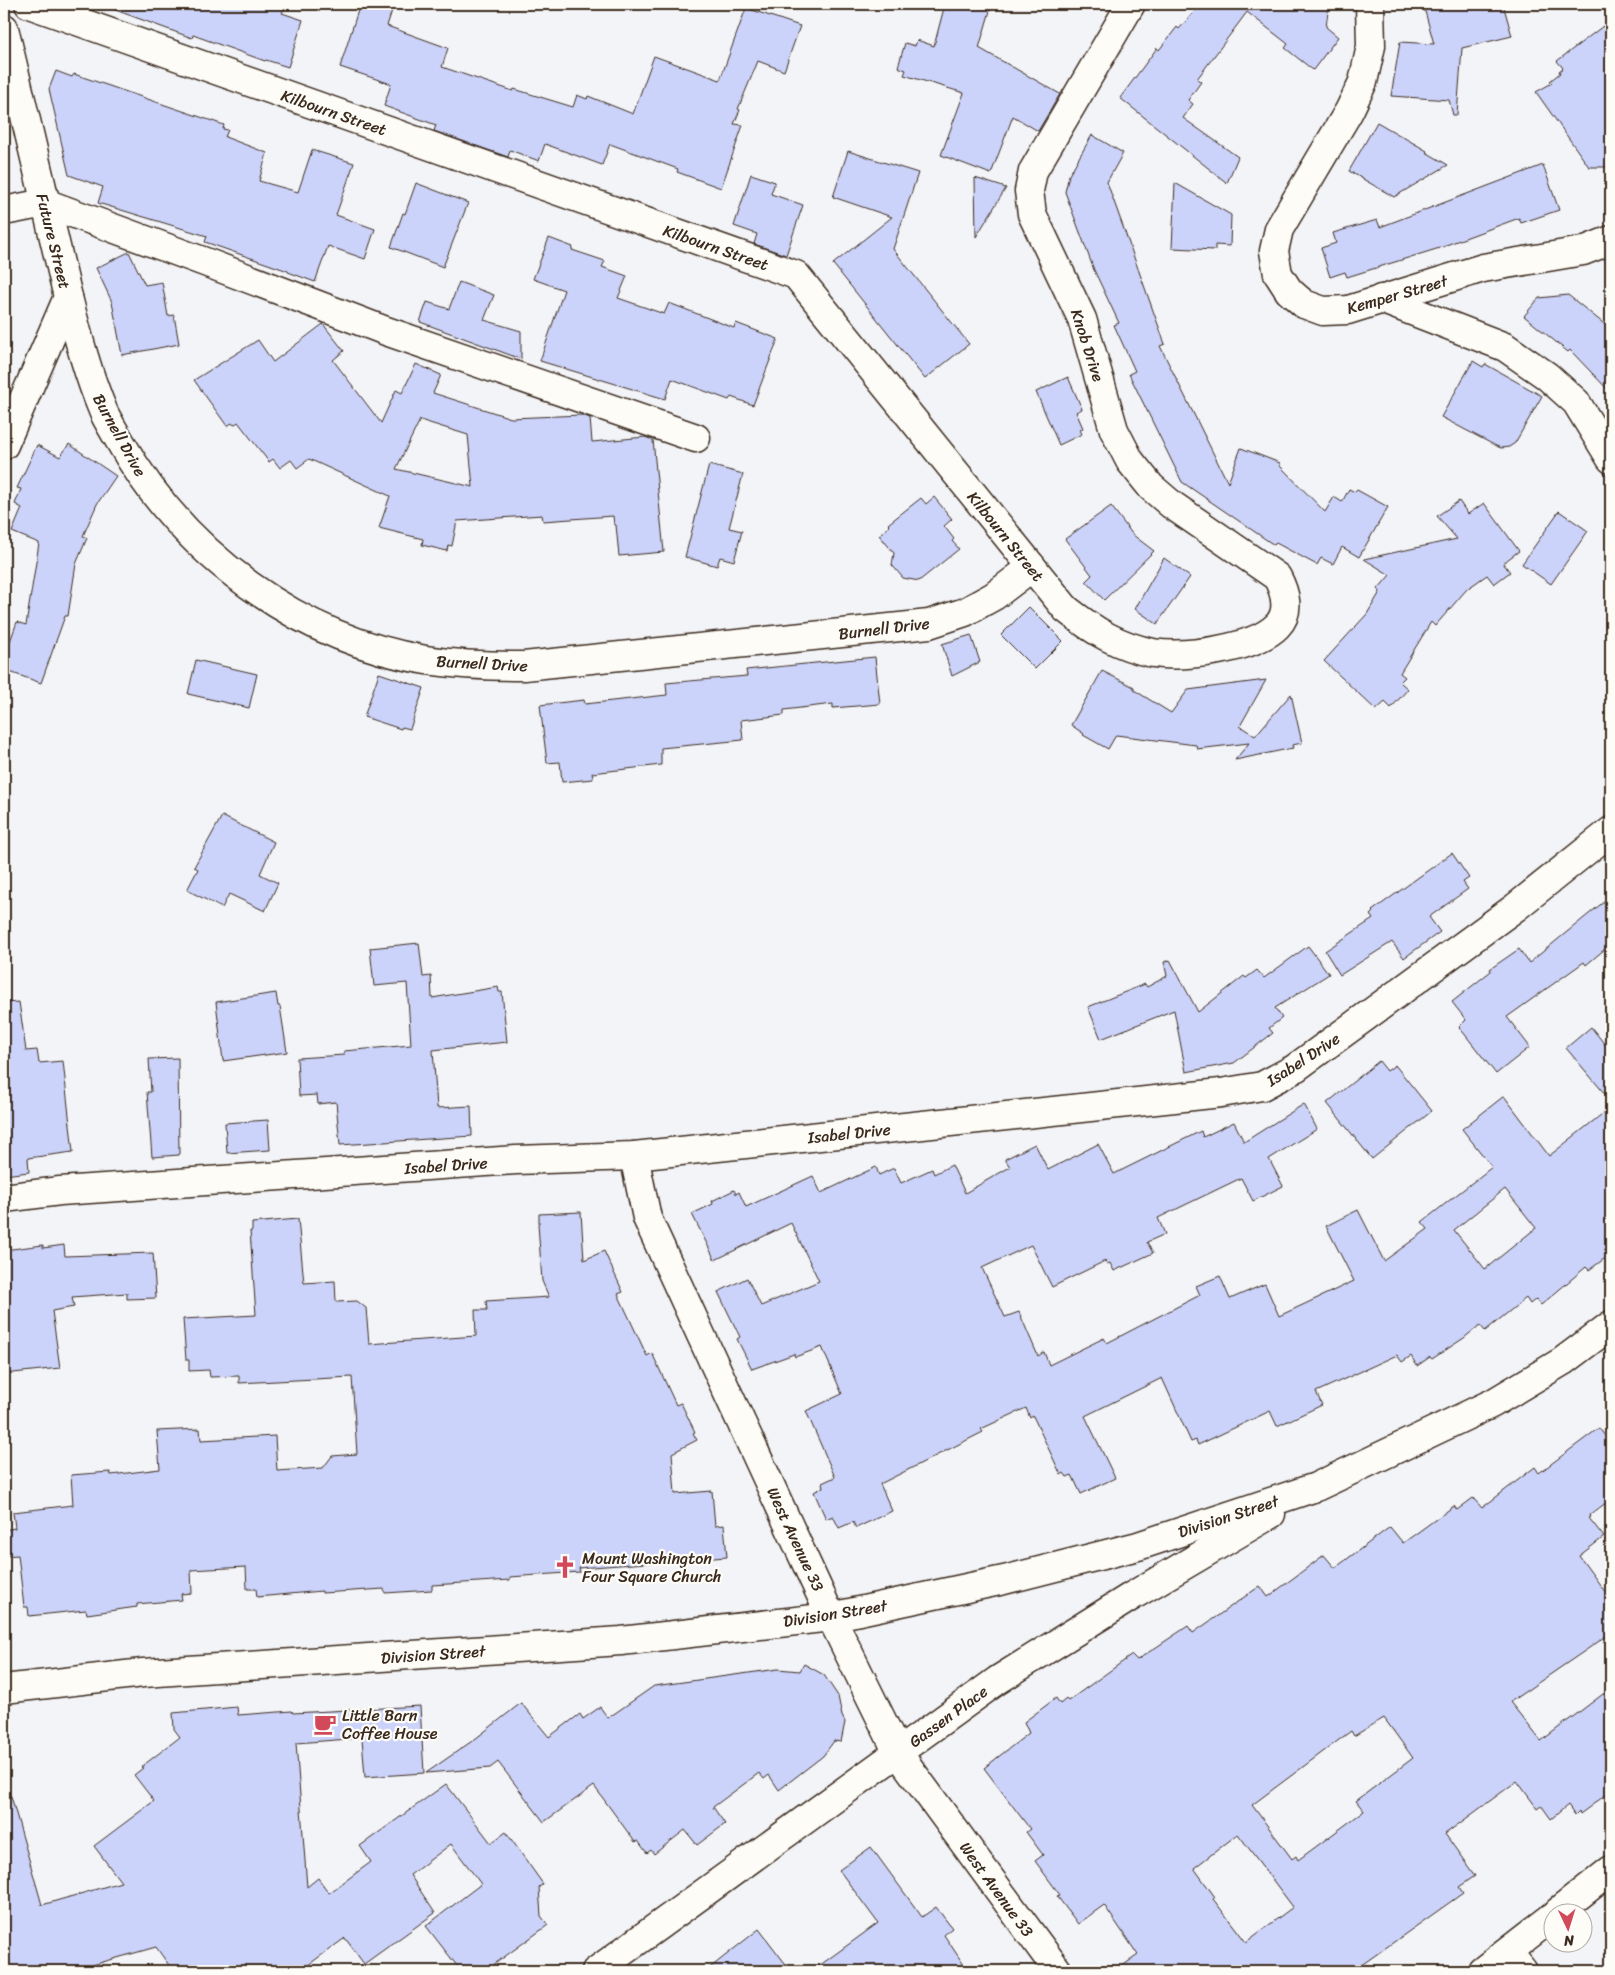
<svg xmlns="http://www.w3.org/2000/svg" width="1615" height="1975" viewBox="0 0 1615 1975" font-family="Sriracha,sans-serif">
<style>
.building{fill:#cbd3fb;stroke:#3b2a1e;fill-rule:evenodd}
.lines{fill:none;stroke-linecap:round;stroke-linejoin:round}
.minor-casing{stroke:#3b2a1e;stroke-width:31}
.minor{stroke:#fdfcf7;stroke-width:28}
.labels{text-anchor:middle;stroke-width:4.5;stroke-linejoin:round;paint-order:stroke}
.street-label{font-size:16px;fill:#3b2a1e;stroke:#fdfcf7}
.poi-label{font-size:16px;fill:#3b2a1e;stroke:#fdfcf7;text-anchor:start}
</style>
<rect width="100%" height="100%" fill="#f3f4f8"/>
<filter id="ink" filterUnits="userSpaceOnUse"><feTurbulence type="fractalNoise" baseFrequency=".02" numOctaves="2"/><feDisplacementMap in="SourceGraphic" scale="10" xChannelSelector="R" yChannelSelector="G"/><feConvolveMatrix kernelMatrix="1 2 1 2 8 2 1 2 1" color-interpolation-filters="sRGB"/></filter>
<g filter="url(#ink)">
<g class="building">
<path d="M 108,4 L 286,4 L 282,13 L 303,20 L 288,67 L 266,60 L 265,61 L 193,35 L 192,38 L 107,7 Z"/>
<path d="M 360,4 L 394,4 L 387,26 L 448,48 L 442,67 L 513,91 L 514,89 L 573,107 L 577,95 L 587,99 L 588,96 L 633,114 L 654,56 L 720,80 L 746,8 L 800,26 L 784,71 L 758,61 L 738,109 L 740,110 L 734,124 L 743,125 L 721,188 L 677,172 L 678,169 L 610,144 L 602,165 L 545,144 L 539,161 L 510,150 L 508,157 L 434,131 L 436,125 L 384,106 L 391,84 L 340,67 Z"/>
<path d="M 945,4 L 992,4 L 979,48 L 1060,94 L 1038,131 L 1013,116 L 991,174 L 941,155 L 964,93 L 904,75 L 906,70 L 898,67 L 905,43 L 915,46 L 917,40 L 934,46 Z"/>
<path d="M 1201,4 L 1329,4 L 1326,27 L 1338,37 L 1313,70 L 1285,48 L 1288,44 L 1247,12 L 1197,79 L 1201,82 L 1188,100 L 1193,104 L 1183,118 L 1238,157 L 1227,183 L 1120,98 L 1157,48 L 1159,50 L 1177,27 L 1179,29 Z"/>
<path d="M 1423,4 L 1503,4 L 1512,36 L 1462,48 L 1457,115 L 1453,115 L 1449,100 L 1391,96 L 1400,42 L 1434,44 Z"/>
<path d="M 1611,20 L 1611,155 L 1609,157 L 1610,167 L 1589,167 L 1536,92 L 1552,83 L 1550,81 L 1560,73 L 1559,71 L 1563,68 L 1557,61 Z"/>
<path d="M 56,71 L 72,77 L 74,74 L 224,125 L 223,129 L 228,130 L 225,137 L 267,153 L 259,181 L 298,192 L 312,150 L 354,163 L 336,215 L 375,229 L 365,259 L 328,246 L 315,282 L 288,272 L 288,271 L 205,242 L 207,236 L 98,203 L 103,187 L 69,175 L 49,89 Z"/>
<path d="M 1377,122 L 1427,151 L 1426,152 L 1448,165 L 1394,197 L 1349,171 Z"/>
<path d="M 1092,135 L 1123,153 L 1107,182 L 1165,344 L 1160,346 L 1228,483 L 1241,448 L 1280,463 L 1280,466 L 1325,512 L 1334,497 L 1342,502 L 1349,489 L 1355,492 L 1357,490 L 1388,507 L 1359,557 L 1342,547 L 1333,564 L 1321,558 L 1317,565 L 1276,543 L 1274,545 L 1182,482 L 1129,374 L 1135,371 L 1114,325 L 1119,323 L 1094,270 L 1065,192 L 1069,175 Z"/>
<path d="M 848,151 L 918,173 L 893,249 L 969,344 L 925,379 L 833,264 L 892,217 L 833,197 Z"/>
<path d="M 1543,165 L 1559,210 L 1521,223 L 1519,218 L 1446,245 L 1446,246 L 1347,277 L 1345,272 L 1330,277 L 1321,248 L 1336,243 L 1333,233 L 1377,220 L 1380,227 Z"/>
<path d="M 751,174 L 775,182 L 771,194 L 803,205 L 786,255 L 754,244 L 757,234 L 734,226 Z"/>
<path d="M 975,178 L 1006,188 L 976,237 Z"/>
<path d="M 416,183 L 468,203 L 443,267 L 391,247 L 403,213 L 405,214 Z"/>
<path d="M 1175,183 L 1231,215 L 1230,246 L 1215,245 L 1215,250 L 1172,248 Z"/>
<path d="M 549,238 L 573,247 L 572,250 L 605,261 L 602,267 L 627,276 L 618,298 L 664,314 L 669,303 L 734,328 L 736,323 L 778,339 L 753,405 L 731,397 L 729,400 L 672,379 L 665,399 L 540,361 L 564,290 L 533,279 Z"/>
<path d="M 129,252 L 145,285 L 162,282 L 168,316 L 174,315 L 179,344 L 122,355 L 112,302 L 96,268 Z"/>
<path d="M 459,282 L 494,295 L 484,320 L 521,331 L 521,359 L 420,322 L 427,302 L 449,309 Z"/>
<path d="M 1568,295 L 1608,327 L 1606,329 L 1611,333 L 1611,393 L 1570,350 L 1568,352 L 1524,316 L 1539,298 Z"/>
<path d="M 323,324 L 344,351 L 333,360 L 381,423 L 396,390 L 402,393 L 416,364 L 441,375 L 433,393 L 511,418 L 582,415 L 590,418 L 592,442 L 645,437 L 653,440 L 664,552 L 619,556 L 616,525 L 614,525 L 613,516 L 543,521 L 542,515 L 457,521 L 452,546 L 448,545 L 447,551 L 422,545 L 423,539 L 379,528 L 390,496 L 309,459 L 297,468 L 291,460 L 280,468 L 273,459 L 269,462 L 238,422 L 234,425 L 232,423 L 227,426 L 194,380 L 258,340 L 273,362 ZM 420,420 L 468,435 L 473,487 L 396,469 Z"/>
<path d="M 1473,361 L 1483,367 L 1485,364 L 1542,396 L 1515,443 L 1509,447 L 1501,448 L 1496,446 L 1441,417 Z"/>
<path d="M 1068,377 L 1082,409 L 1076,412 L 1083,428 L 1080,430 L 1082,434 L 1059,445 L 1036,392 Z"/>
<path d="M 69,444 L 116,476 L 97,504 L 83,536 L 87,538 L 76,564 L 68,616 L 65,616 L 41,683 L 4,670 L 4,658 L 17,622 L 26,625 L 39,543 L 12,532 L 22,508 L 15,504 L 21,489 L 17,488 L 37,445 L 60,457 Z"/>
<path d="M 709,465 L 743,474 L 729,528 L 742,531 L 734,561 L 720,557 L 717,566 L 685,557 Z"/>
<path d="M 934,497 L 952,519 L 944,526 L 954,539 L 952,541 L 959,549 L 919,581 L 903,578 L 892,565 L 894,553 L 879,535 L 890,526 L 888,524 L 921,498 L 926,504 Z"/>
<path d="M 1459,501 L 1468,514 L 1484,503 L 1519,551 L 1503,563 L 1510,572 L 1494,584 L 1487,575 L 1467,589 L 1435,626 L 1431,622 L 1400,673 L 1405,677 L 1400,682 L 1408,689 L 1391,708 L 1385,702 L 1376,710 L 1324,661 L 1367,614 L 1380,592 L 1378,589 L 1390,575 L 1364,559 L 1457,539 L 1437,516 Z"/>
<path d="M 1111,506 L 1133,535 L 1154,551 L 1104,600 L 1086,581 L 1092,575 L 1065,539 Z"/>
<path d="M 1559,511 L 1588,531 L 1551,584 L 1522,564 Z"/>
<path d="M 1164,558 L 1190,577 L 1157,624 L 1135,609 Z"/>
<path d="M 1029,607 L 1063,641 L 1035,669 L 1001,635 Z"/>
<path d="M 971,635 L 980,662 L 952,676 L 942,644 Z"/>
<path d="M 875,657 L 880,704 L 833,708 L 833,704 L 784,710 L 784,715 L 741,720 L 743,740 L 661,748 L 661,765 L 592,773 L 593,779 L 562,782 L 560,762 L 547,763 L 540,705 L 584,700 L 585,704 L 667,695 L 666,683 L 747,676 L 746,670 Z"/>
<path d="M 196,660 L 257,674 L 249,708 L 188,694 Z"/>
<path d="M 1102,671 L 1134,687 L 1134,690 L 1171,713 L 1188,690 L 1266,680 L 1240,726 L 1255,736 L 1291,694 L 1302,743 L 1292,745 L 1293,748 L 1235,760 L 1249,743 L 1197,749 L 1196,745 L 1116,735 L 1108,749 L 1083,735 L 1084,734 L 1071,725 Z"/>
<path d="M 379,673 L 424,688 L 410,729 L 402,727 L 401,729 L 364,717 Z"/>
<path d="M 222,816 L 274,842 L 260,874 L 278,883 L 265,911 L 229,894 L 222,908 L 187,890 L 198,869 L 194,867 Z"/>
<path d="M 1452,853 L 1469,878 L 1463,882 L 1468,889 L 1429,917 L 1440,932 L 1404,958 L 1392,942 L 1340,975 L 1325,951 L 1373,919 L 1370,915 L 1373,912 L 1372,911 Z"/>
<path d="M 1611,896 L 1611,944 L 1586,965 L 1584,962 L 1507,1017 L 1530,1047 L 1496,1074 L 1459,1027 L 1466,1020 L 1452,1002 L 1491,971 L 1490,969 L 1519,949 L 1529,963 Z"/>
<path d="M 419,943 L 423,977 L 431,976 L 432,998 L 498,987 L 499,992 L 502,992 L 507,1042 L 433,1050 L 437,1108 L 471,1106 L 472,1136 L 340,1145 L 336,1102 L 318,1104 L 317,1095 L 299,1096 L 297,1058 L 344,1055 L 344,1051 L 411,1045 L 407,983 L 374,986 L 370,948 Z"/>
<path d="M 1308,946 L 1329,974 L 1275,1008 L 1282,1018 L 1269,1028 L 1273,1033 L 1234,1063 L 1186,1072 L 1174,1010 L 1101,1039 L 1088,1007 L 1145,984 L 1147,987 L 1167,976 L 1164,962 L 1170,960 L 1198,1012 L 1244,976 L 1246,978 L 1257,970 L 1264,978 Z"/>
<path d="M 276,993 L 278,1006 L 280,1006 L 287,1052 L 223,1061 L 216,1002 Z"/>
<path d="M 19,1002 L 26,1051 L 37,1050 L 39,1063 L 63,1061 L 73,1152 L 28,1158 L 29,1172 L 4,1175 L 4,1003 Z"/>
<path d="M 1591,1027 L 1611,1052 L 1611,1101 L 1566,1048 Z"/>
<path d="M 178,1058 L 179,1155 L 152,1157 L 147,1092 L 151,1092 L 149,1059 Z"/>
<path d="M 1379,1061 L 1387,1071 L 1395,1065 L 1432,1111 L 1372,1159 L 1327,1103 Z"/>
<path d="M 1504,1096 L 1549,1156 L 1611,1107 L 1611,1254 L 1589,1270 L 1586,1267 L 1541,1305 L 1536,1299 L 1530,1304 L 1526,1298 L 1485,1331 L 1480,1325 L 1464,1338 L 1432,1359 L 1430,1357 L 1417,1366 L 1411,1356 L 1402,1362 L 1397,1355 L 1316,1392 L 1322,1405 L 1277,1426 L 1270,1411 L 1198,1445 L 1196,1440 L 1191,1442 L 1162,1378 L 1085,1416 L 1115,1478 L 1081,1494 L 1072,1475 L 1067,1477 L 1064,1473 L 1061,1475 L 1033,1416 L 1030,1418 L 1026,1408 L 981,1429 L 983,1432 L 880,1484 L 892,1511 L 856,1528 L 853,1522 L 839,1528 L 833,1516 L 826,1519 L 814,1492 L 823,1487 L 822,1483 L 835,1477 L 806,1411 L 842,1394 L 822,1347 L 795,1357 L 794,1354 L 752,1369 L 737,1339 L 740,1337 L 718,1292 L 747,1278 L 761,1306 L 819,1281 L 791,1223 L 715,1260 L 692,1214 L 713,1204 L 712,1201 L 734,1190 L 736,1194 L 739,1192 L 746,1207 L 813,1176 L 821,1193 L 876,1167 L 879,1175 L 894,1168 L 901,1183 L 932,1169 L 934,1174 L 952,1165 L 965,1193 L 1010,1167 L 1005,1159 L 1035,1144 L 1048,1170 L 1098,1144 L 1114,1174 L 1201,1131 L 1203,1137 L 1234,1122 L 1244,1142 L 1304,1104 L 1317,1129 L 1269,1159 L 1283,1186 L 1253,1201 L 1241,1178 L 1158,1218 L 1165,1234 L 1147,1242 L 1153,1253 L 1114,1271 L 1110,1263 L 1107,1264 L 1105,1261 L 1052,1287 L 1031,1245 L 982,1268 L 1005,1317 L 1019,1312 L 1038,1356 L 1044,1352 L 1049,1365 L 1104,1338 L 1107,1343 L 1200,1295 L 1196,1286 L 1220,1276 L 1230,1299 L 1265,1284 L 1279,1316 L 1354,1281 L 1326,1226 L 1358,1210 L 1384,1261 L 1428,1229 L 1422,1222 L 1492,1167 L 1462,1129 ZM 1505,1189 L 1536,1228 L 1485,1269 L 1454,1230 Z"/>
<path d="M 268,1120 L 270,1150 L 227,1153 L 225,1123 Z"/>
<path d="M 581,1212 L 584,1260 L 604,1251 L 623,1292 L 618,1294 L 647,1356 L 652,1353 L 676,1405 L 681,1403 L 695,1432 L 693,1433 L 697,1440 L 672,1453 L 675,1494 L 712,1491 L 715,1526 L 724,1525 L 727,1557 L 579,1568 L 580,1572 L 510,1577 L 510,1580 L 432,1585 L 432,1590 L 385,1593 L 384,1589 L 322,1593 L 322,1591 L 257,1597 L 256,1589 L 247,1589 L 246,1567 L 191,1570 L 192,1593 L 181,1594 L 182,1600 L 137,1604 L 137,1607 L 87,1614 L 86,1610 L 29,1616 L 28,1607 L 24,1607 L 18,1555 L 4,1556 L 4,1530 L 15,1528 L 13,1512 L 73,1505 L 71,1475 L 110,1472 L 111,1475 L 160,1469 L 157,1431 L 200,1429 L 201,1440 L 275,1436 L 277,1471 L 323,1468 L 332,1456 L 357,1454 L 352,1377 L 239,1383 L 239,1376 L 210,1377 L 209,1370 L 189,1371 L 189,1360 L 186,1360 L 183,1319 L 256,1315 L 250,1231 L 252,1231 L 252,1223 L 298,1219 L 304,1283 L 335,1281 L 336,1302 L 357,1301 L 366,1308 L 369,1344 L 476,1336 L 475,1310 L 487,1310 L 486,1301 L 549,1297 L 542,1281 L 538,1224 L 539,1223 L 539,1214 Z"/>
<path d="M 43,1245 L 43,1248 L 64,1245 L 65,1256 L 153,1253 L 156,1298 L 127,1299 L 127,1293 L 72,1297 L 74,1307 L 52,1311 L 60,1368 L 4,1374 L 4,1250 Z"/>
<path d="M 1599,1428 L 1611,1444 L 1611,1499 L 1590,1515 L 1591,1517 L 1589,1518 L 1604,1537 L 1579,1556 L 1611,1600 L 1611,1633 L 1510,1702 L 1541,1741 L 1611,1688 L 1611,1791 L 1580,1814 L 1579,1811 L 1575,1815 L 1568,1805 L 1551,1819 L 1541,1805 L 1537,1808 L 1517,1781 L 1445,1834 L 1475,1876 L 1459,1887 L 1463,1893 L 1353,1971 L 1115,1971 L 1138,1955 L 1104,1905 L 1078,1924 L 1057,1896 L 1060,1895 L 1035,1861 L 1043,1855 L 1026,1832 L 1030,1829 L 984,1768 L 1029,1733 L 1024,1722 L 1056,1698 L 1060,1704 L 1066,1699 L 1068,1701 L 1132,1655 L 1137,1660 L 1188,1626 L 1193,1633 L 1260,1586 L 1268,1597 L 1324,1555 L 1335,1568 L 1390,1527 L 1403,1543 L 1454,1506 L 1457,1510 L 1473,1498 L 1482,1508 L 1535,1467 L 1539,1473 ZM 1384,1718 L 1413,1758 L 1356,1801 L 1364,1811 L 1298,1860 L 1296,1856 L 1292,1859 L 1252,1805 L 1351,1731 L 1354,1736 ZM 1238,1834 L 1293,1907 L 1246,1942 L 1213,1899 L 1215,1897 L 1194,1868 Z"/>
<path d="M 804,1664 L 824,1675 L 838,1696 L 842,1716 L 845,1722 L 841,1742 L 834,1741 L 823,1756 L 779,1790 L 769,1775 L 764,1779 L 759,1773 L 713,1807 L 725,1824 L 697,1845 L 685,1830 L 654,1854 L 651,1850 L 647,1853 L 638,1841 L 635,1842 L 594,1786 L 544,1822 L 498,1762 L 490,1768 L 426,1773 L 475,1739 L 521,1703 L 549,1737 L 580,1714 L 583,1719 L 600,1707 L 608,1718 L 654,1686 L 778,1669 L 800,1671 Z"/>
<path d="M 420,1706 L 424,1773 L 365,1777 L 362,1738 L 296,1743 L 307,1887 L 318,1878 L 329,1893 L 371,1862 L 360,1846 L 446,1784 L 491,1843 L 506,1832 L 543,1884 L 539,1887 L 541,1916 L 548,1925 L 485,1971 L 461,1971 L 426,1926 L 481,1884 L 451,1844 L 410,1875 L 435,1913 L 364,1964 L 345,1938 L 300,1971 L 173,1971 L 156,1947 L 71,1971 L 9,1971 L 4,1952 L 4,1797 L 11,1796 L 42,1905 L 121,1882 L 94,1846 L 154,1801 L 134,1775 L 143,1768 L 141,1767 L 180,1737 L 174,1729 L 173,1713 L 237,1707 L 238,1715 L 292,1711 L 293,1713 Z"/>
<path d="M 871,1847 L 922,1917 L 936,1907 L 952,1928 L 944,1935 L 968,1971 L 812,1971 L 878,1923 L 839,1870 Z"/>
<path d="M 759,1929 L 791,1971 L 706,1971 Z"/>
</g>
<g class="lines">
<defs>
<g id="minor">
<path d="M 29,4 L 796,275 L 1066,609 C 1094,631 1118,646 1153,653 C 1185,658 1254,649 1277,626 C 1291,612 1285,592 1277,577 L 1172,505 L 1151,487 L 1130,461 L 1114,430 L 1082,319 L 1032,214 L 1029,191 L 1033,171 L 1131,4"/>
<path d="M 1370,4 L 1371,46 L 1363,82 L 1349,111 L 1279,229 L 1274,251 L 1278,274 L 1289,291 L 1304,304 L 1323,311 L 1348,310 L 1483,268 L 1583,251 L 1611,240"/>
<path d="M 4,28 L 68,297 L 4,445"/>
<path d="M 45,203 L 205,262 L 386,331 L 696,438"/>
<path d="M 4,211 L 45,203"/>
<path d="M 68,297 C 78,337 88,375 104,413 C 109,423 115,433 121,443 C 184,554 299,639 426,660 C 459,665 491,666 524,666 L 929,624 L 965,612 L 994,596 L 1032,567"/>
<path d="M 1381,299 L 1505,347 L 1547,376 L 1576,402 L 1611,459"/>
<path d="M 634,1156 L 647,1218 L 831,1617 L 898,1753 L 1058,1971"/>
<path d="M 4,1198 L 60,1191 L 516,1160 L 634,1156 L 1221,1093 L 1262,1086 L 1294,1069 L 1516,907 L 1611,831"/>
<path d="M 4,1689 L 143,1673 L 621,1641 L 831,1617 L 1004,1580 L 1138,1546 L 1316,1487 L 1493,1403 L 1563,1361 L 1611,1325"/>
<path d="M 1558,1912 L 1611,1870"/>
<path d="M 1508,1952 L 1523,1971"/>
<path d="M 596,1971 L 998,1680 L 1132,1596 L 1271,1514"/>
<path d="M 1482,1971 L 1552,1917"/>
</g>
</defs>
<use href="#minor" class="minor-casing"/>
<use href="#minor" class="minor"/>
</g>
</g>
<defs>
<symbol id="church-bare" viewBox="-9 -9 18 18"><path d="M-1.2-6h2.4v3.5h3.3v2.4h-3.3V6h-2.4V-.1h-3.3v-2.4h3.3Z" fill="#d1495b" stroke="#fdfcf7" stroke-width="2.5" paint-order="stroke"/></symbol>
<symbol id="cafe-bare" viewBox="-9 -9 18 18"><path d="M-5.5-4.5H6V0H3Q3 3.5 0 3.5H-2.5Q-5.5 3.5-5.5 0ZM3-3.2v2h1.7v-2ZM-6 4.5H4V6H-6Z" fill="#d1495b" stroke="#fdfcf7" stroke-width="2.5" paint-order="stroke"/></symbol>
</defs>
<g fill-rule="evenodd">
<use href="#church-bare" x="549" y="1551" width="32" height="32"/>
<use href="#cafe-bare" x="309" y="1708" width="32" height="32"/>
</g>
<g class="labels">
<g class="street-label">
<text transform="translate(334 112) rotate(19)" y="6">Kilbourn Street</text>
<text transform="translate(54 241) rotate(76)" y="6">Future Street</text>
<text transform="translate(716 247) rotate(19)" y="6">Kilbourn Street</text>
<text transform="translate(1397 294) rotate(-16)" y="6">Kemper Street</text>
<text transform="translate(1088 345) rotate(72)" y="6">Knob Drive</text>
<text transform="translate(120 435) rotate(61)" y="6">Burnell Drive</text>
<text transform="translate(1006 536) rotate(51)" y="6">Kilbourn Street</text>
<text transform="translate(884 628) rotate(-7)" y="6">Burnell Drive</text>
<text transform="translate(482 663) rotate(3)" y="6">Burnell Drive</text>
<text transform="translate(1303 1059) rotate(-33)" y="6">Isabel Drive</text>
<text transform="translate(849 1133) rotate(-6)" y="6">Isabel Drive</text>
<text transform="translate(446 1165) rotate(-4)" y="6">Isabel Drive</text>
<text transform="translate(1228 1516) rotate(-18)" y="6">Division Street</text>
<text transform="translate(796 1539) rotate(65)" y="6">West Avenue 33</text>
<text transform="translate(835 1613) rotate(-9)" y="6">Division Street</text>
<text transform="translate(433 1654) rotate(-4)" y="6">Division Street</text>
<text transform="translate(948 1716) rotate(-36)" y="6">Gassen Place</text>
<text transform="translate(997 1889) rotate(54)" y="6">West Avenue 33</text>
</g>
<g class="poi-label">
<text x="582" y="1564">Mount Washington<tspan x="582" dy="18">Four Square Church</tspan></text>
<text x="342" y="1721">Little Barn<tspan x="342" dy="18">Coffee House</tspan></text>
</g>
</g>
<rect width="1615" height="1975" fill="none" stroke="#fdfcf7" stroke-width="20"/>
<rect x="10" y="10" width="1595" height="1955" fill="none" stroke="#3b2a1e" stroke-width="2" filter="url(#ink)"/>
<g transform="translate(1568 1928) rotate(176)"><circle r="24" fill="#fdfcf7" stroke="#afa8a0"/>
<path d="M0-4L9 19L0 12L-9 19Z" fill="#d1495b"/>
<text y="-8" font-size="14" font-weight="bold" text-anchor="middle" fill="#3b2a1e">N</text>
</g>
</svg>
